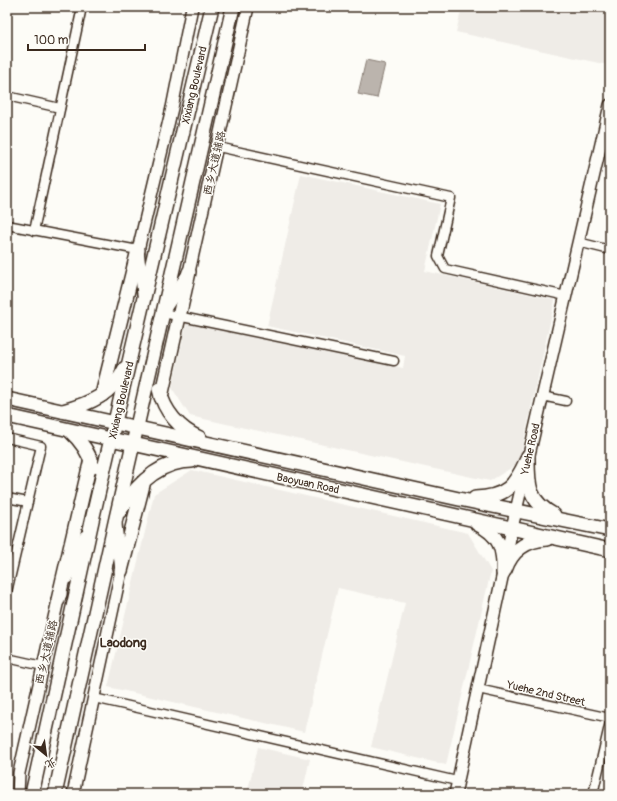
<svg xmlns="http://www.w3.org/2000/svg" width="617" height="801" viewBox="0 0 617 801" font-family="Pangolin,'LXGW WenKai TC',sans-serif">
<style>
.built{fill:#efece7}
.water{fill:#bbb4ad;stroke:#887d74}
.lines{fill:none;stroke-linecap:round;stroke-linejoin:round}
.street-casing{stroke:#3b2a1e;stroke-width:11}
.secondary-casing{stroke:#3b2a1e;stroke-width:14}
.primary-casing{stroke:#3b2a1e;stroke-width:16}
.street{stroke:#fdfcf7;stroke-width:8}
.secondary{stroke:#fdfcf7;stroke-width:11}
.primary{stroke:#fdfcf7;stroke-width:13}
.labels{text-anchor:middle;stroke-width:3;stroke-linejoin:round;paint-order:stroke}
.street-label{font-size:11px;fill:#3b2a1e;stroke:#fdfcf7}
.quarter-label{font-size:13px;font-weight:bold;fill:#3b2a1e;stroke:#fdfcf7}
</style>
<rect width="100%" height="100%" fill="#fdfcf7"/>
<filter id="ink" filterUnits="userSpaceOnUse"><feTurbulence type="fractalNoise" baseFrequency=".025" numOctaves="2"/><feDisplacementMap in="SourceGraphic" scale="8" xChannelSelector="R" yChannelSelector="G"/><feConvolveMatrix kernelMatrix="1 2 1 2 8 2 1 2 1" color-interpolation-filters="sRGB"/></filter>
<g filter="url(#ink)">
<g class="built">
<path d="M 462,7 L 610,7 L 610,53 L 608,65 L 456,32 Z"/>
<path d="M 301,174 L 440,204 L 425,271 L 555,300 L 519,463 L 490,481 L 190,416 L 172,388 L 187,321 L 403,368 L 405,356 L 267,326 Z"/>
<path d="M 192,470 L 468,533 L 491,571 L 446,765 L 371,747 L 405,603 L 338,588 L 304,732 L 108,687 L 154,494 Z"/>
<path d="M 258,747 L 310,759 L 302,794 L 247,794 Z"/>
</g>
<path class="water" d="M 366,60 L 385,64 L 377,98 L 358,94 Z"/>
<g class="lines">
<defs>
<g id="street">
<path d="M 7,96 L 60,108"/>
<path d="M 218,147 L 451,198 L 438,256 L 445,269 L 566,296"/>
<path d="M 7,225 L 138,250"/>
<path d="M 34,231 L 82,7"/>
<path d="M 578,242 L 610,250"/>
<path d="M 163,313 L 394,361"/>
<path d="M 542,396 L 566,401"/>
<path d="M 7,438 L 41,446 L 7,592"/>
<path d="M 7,498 L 28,502"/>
<path d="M 7,658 L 43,666"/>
<path d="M 478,689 L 610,718"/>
<path d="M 94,698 L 457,781"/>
<path d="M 593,794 L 610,722"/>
</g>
<g id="secondary">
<path d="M 143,294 L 138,250 L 172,108 L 192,7"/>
<path d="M 165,309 L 189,272 L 248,7"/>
<path d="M 67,578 L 85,536"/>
<path d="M 18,794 L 19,773 L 58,600 L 61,594"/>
<path d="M 73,794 L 121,571 L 116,524"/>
<path d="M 455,794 L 503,573 L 512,528 L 610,105"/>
</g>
<g id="primary">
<path d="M 159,389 C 164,411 179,429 200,438"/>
<path d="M 102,395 L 138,250"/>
<path d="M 161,397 L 189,272"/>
<path d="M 7,399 L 459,499 L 610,530"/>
<path d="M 63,411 C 89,404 113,394 125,368"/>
<path d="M 7,416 L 610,550"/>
<path d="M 70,431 C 81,441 89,452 93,467"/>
<path d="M 528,456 C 528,484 527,500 554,515"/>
<path d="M 475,498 C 506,497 515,486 527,459"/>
<path d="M 120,511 C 136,485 159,461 192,461"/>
<path d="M 477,524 C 500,535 504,549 503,573"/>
<path d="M 505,570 C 512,550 526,540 547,539"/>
<path d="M 121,571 L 143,485"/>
<path d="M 58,600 L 91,459"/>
<path d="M 32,794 L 93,516 L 212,7"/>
<path d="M 55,794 L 116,518 L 233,7"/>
</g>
</defs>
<use href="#street" class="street-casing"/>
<use href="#secondary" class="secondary-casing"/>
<use href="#primary" class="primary-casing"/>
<use href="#street" class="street"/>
<use href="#secondary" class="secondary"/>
<use href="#primary" class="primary"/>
</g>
</g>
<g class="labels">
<g class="street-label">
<text transform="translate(194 85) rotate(-77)" y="4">Xixiang Boulevard</text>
<text transform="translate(214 163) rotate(-77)" y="4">西乡大道辅路</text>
<text transform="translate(121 400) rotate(-77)" y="4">Xixiang Boulevard</text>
<text transform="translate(530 449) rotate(-77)" y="4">Yuehe Road</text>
<text transform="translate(308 483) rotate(12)" y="4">Baoyuan Road</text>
<text transform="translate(46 652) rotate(-77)" y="4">西乡大道辅路</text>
<text transform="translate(546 693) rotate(13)" y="4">Yuehe 2nd Street</text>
</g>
<g class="quarter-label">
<text x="123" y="647">Laodong</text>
</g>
</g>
<rect width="617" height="801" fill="none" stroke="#fdfcf7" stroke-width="24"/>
<rect x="12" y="12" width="593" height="777" fill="none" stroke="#3b2a1e" stroke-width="1.5" filter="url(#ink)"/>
<g transform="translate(46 755) rotate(151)" stroke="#fdfcf7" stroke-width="3" paint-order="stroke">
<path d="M0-3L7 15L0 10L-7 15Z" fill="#3b2a1e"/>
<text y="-6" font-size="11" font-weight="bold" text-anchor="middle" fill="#3b2a1e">北</text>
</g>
<path d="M28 44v6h117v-6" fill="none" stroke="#3b2a1e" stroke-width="2"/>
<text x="34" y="44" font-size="12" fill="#3b2a1e" stroke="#fdfcf7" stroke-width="3" paint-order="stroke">100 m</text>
</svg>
